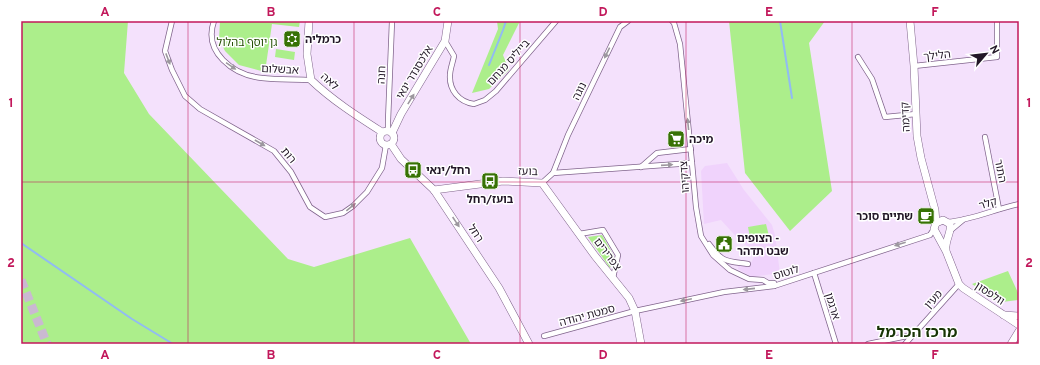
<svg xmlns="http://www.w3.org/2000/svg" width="1040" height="365" viewBox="0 0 1040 365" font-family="Overpass,'Noto Sans Hebrew',sans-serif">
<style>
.built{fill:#f0d3fc}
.green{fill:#acee8b}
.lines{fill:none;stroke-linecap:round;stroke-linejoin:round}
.stream{stroke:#91bbf3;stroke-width:2}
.highway-tunnel{stroke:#cab9d1;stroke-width:9;stroke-dasharray:9 4.5;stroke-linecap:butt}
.street-casing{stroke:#80648c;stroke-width:6}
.secondary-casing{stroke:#80648c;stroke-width:8}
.primary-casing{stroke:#80648c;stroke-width:8}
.street{stroke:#fff;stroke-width:4.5}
.secondary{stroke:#fff;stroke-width:7}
.primary{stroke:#fff;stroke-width:7}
.oneway{fill:#9c979e}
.grid{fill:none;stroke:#c2185b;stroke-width:1;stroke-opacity:0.55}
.labels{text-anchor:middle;stroke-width:3;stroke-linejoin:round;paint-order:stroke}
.poi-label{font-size:11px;font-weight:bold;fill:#221727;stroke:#fff;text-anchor:start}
.park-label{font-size:11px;fill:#244e03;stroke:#fff}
.street-label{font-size:11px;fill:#221727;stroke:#fff}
.district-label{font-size:15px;font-weight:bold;fill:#183405;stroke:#fff}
.neatline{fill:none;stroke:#c2185b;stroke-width:1.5}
.grid-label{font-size:13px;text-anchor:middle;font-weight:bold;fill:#c2185b}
</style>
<rect width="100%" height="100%" fill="#f4e1fc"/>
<path class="built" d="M 727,163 L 744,190 L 772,225 L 775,235 L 780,273 L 752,277 L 738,269 L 739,264 L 749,267 L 757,251 L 742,243 L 721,220 L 704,224 L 701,171 L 705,166 Z"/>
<g class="green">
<path d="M 21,21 L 128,21 L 124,73 L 149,114 L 288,259 L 314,267 L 410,238 L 471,344 L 21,344 Z"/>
<path d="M 220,21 L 300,21 L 299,27 L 272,24 L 265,72 L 239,65 L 225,51 L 219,39 Z"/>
<path d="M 497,21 L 520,21 L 503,55 L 509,70 L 489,89 L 472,93 L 498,29 Z"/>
<path d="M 729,21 L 825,21 L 809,43 L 832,191 L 790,231 L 745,173 Z"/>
<path d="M 276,49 L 295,52 L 294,60 L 275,57 Z"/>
<path d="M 766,224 L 770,240 L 751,243 L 748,227 Z"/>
<path d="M 602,235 L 614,256 L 610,268 L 588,237 Z"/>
<path d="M 1008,271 L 1019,295 L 1019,300 L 1002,302 L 988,295 L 972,284 Z"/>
</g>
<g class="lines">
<g class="stream">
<path d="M 780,21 L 792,98"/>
<path d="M 489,65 L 503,30 L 506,21"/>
<path d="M 21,243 L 132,319 L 173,344"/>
</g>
<path class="highway-tunnel" d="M 21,280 L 47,344"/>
<defs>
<g id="street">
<path d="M 172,21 L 165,51 L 172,70 L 185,96 L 200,109 L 274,151 L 291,172 L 310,207 L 325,217 L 343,213 L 353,206 L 367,192 L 382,168 L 386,145"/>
<path d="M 214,21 C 203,52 233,75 262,78 C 278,80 295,79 311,80"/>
<path d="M 672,21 L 674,23 L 680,44 L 692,163 L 696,207 L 701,236 L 713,255 L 730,270 L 749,279 L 763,280 L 768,283 L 774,283 L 774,286"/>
<path d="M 445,41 L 454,56 C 453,62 450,69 450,75 C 449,90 459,102 474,104 L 485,100 L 496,91 L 556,21"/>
<path d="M 858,57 L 872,79 L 885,117 L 916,114"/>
<path d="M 914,66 L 997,57 L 997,21"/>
<path d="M 388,131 L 388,121 L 392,21"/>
<path d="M 985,137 L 999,209"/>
<path d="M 641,167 L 657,153 L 691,149"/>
<path d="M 553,173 L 568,135 L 620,27 L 628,21"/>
<path d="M 542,183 L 553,173 L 692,163"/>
<path d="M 948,222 C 972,220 995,209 1019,204"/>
<path d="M 951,230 L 963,220"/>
<path d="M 579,234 L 603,230 L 618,255 L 613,278"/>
<path d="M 709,244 C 723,263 726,261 748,264"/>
<path d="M 814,273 L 836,344"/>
<path d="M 544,336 L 635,311 L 724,292 L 774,286 L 930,235 L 934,229"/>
<path d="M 868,344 L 912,335"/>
<path d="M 905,344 L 959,284"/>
</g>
<g id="secondary">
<path d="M 309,21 L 307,54 L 311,80 C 332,100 357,116 382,132"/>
<path d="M 910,21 L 914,66 L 917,136 L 921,158 L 935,210 L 936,223 L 934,229 L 946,251 L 959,284 L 963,288 L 1019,325"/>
<circle cx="387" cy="138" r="7"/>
<path d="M 392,133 L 401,114 L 445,41 L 448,21"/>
<path d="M 391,144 L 401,159 L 434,190 L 499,288 L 529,344"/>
<path d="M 434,190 L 503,181 L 542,183 L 595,256 L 629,298 L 635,311 L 641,344"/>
<path d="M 936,223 L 943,220 L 950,224 C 952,232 945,240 946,249"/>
</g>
<g id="primary">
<path d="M 1004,315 L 1019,316"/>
<path d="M 1011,344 L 1019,331"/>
</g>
</defs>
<use href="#street" class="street-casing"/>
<use href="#secondary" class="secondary-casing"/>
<use href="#primary" class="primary-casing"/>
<use href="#street" class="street"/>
<use href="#secondary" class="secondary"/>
<use href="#primary" class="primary"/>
</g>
<defs><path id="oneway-solid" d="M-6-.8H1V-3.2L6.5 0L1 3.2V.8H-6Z"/></defs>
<g class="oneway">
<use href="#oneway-solid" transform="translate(607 53) rotate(116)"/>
<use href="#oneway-solid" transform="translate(168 59) rotate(69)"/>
<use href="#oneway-solid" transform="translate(231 66) rotate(34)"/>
<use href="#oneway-solid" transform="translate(411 99) rotate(-58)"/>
<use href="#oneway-solid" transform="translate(688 124) rotate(-96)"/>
<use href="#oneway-solid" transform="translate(260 143) rotate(30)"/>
<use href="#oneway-solid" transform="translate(667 165) rotate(-4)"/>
<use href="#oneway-solid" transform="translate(351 207) rotate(-39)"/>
<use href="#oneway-solid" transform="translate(456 222) rotate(56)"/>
<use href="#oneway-solid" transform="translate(900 244) rotate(162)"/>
<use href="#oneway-solid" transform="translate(749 289) rotate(174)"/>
<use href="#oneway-solid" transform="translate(686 300) rotate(168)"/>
</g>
<path class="grid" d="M 188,21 L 188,344M 354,21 L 354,344M 520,21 L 520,344M 686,21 L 686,344M 852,21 L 852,344M 21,182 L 1019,182"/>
<defs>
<symbol id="synagogue-square" viewBox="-11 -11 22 22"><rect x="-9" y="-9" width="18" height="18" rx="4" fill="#377204" stroke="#fff"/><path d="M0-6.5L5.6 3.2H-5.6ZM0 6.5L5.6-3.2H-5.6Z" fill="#fff"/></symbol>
<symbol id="supermarket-square" viewBox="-11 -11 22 22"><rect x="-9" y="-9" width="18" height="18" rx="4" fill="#377204" stroke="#fff"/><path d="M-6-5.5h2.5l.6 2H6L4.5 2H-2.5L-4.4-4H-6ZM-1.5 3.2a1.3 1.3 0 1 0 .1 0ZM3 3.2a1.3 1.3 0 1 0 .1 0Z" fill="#fff"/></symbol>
<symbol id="bus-square" viewBox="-11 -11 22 22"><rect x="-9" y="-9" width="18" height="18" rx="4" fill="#377204" stroke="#fff"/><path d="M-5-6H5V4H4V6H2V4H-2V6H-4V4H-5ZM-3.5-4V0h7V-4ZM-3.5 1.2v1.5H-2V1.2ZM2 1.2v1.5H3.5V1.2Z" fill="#fff"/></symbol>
<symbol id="cafe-square" viewBox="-11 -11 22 22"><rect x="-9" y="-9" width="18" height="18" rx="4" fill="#377204" stroke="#fff"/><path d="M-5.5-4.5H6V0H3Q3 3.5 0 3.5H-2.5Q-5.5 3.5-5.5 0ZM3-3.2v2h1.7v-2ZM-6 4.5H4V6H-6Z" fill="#fff"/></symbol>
<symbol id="civic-square" viewBox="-11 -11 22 22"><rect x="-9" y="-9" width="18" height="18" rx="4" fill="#377204" stroke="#fff"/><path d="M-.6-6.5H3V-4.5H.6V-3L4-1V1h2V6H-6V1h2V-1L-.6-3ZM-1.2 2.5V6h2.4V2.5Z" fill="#fff"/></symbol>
</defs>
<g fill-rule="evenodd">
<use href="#synagogue-square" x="282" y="29" width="20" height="20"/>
<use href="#supermarket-square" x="666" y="129" width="20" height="20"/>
<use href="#bus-square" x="403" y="160" width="20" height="20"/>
<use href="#bus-square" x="480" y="171" width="20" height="20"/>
<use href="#cafe-square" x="916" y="206" width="20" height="20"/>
<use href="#civic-square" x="714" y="234" width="20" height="20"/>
</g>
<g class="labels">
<g class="poi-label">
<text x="305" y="43">כרמליה</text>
<text x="689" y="143">מיכה</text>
<text x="426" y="174">רחל/ינאי</text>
<text x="490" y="203" text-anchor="middle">בועז/רחל</text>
<text x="913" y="220" text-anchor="end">שתיים סוכר</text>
<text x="737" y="242">הצופים -<tspan x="737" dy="13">שבט תדהר</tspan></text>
</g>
<g class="park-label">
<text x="247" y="46">גן יוסף בהלול</text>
</g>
<g class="street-label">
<text transform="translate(937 55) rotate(-6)" y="4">הלילך</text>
<text transform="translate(508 62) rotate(-48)" y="4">בייליס מנחם</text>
<text transform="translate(280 69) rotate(3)" y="4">אבשלום</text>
<text transform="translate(414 72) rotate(-59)" y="4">אלכסנדר ינאי</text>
<text transform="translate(381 75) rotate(-87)" y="4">חנה</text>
<text transform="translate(330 81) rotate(42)" y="4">לאה</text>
<text transform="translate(579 91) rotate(-64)" y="4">נוגה</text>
<text transform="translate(905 117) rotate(-93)" y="4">קדימה</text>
<text transform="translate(289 155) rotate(50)" y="4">רות</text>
<text transform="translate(528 171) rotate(2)" y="4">בועז</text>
<text transform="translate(1001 171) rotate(79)" y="4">התור</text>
<text transform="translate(684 177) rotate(-94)" y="4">צדקיהו</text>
<text transform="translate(988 203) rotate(-17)" y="4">קלר</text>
<text transform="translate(476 233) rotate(56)" y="4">רחל</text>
<text transform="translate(608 254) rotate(53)" y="4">צפרירים</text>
<text transform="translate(786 272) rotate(-17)" y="4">לוטוס</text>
<text transform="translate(990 293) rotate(33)" y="4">וולפסון</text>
<text transform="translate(933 299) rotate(-48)" y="4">מעין</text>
<text transform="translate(833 306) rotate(73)" y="4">ארגמן</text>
<text transform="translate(587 315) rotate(-15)" y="4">סמטת יהודה</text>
</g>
<g class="district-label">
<text x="917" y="337">מרכז הכרמל</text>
</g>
</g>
<rect width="1040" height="365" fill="none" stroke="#ffffff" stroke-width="44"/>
<g transform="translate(986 54) rotate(62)" stroke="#ffffff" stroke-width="3" paint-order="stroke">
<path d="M0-3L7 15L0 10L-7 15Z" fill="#221727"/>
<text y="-6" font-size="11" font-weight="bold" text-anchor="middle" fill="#221727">N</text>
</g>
<rect x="22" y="22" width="996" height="321" class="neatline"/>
<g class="grid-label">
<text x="105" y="16">A</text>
<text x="271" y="16">B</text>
<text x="437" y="16">C</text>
<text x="603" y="16">D</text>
<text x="769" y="16">E</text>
<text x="935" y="16">F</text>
<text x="11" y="107">1</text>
<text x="1029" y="107">1</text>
<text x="11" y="267">2</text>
<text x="1029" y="267">2</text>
<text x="105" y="359">A</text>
<text x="271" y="359">B</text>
<text x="437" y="359">C</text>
<text x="603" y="359">D</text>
<text x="769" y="359">E</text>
<text x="935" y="359">F</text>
</g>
</svg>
